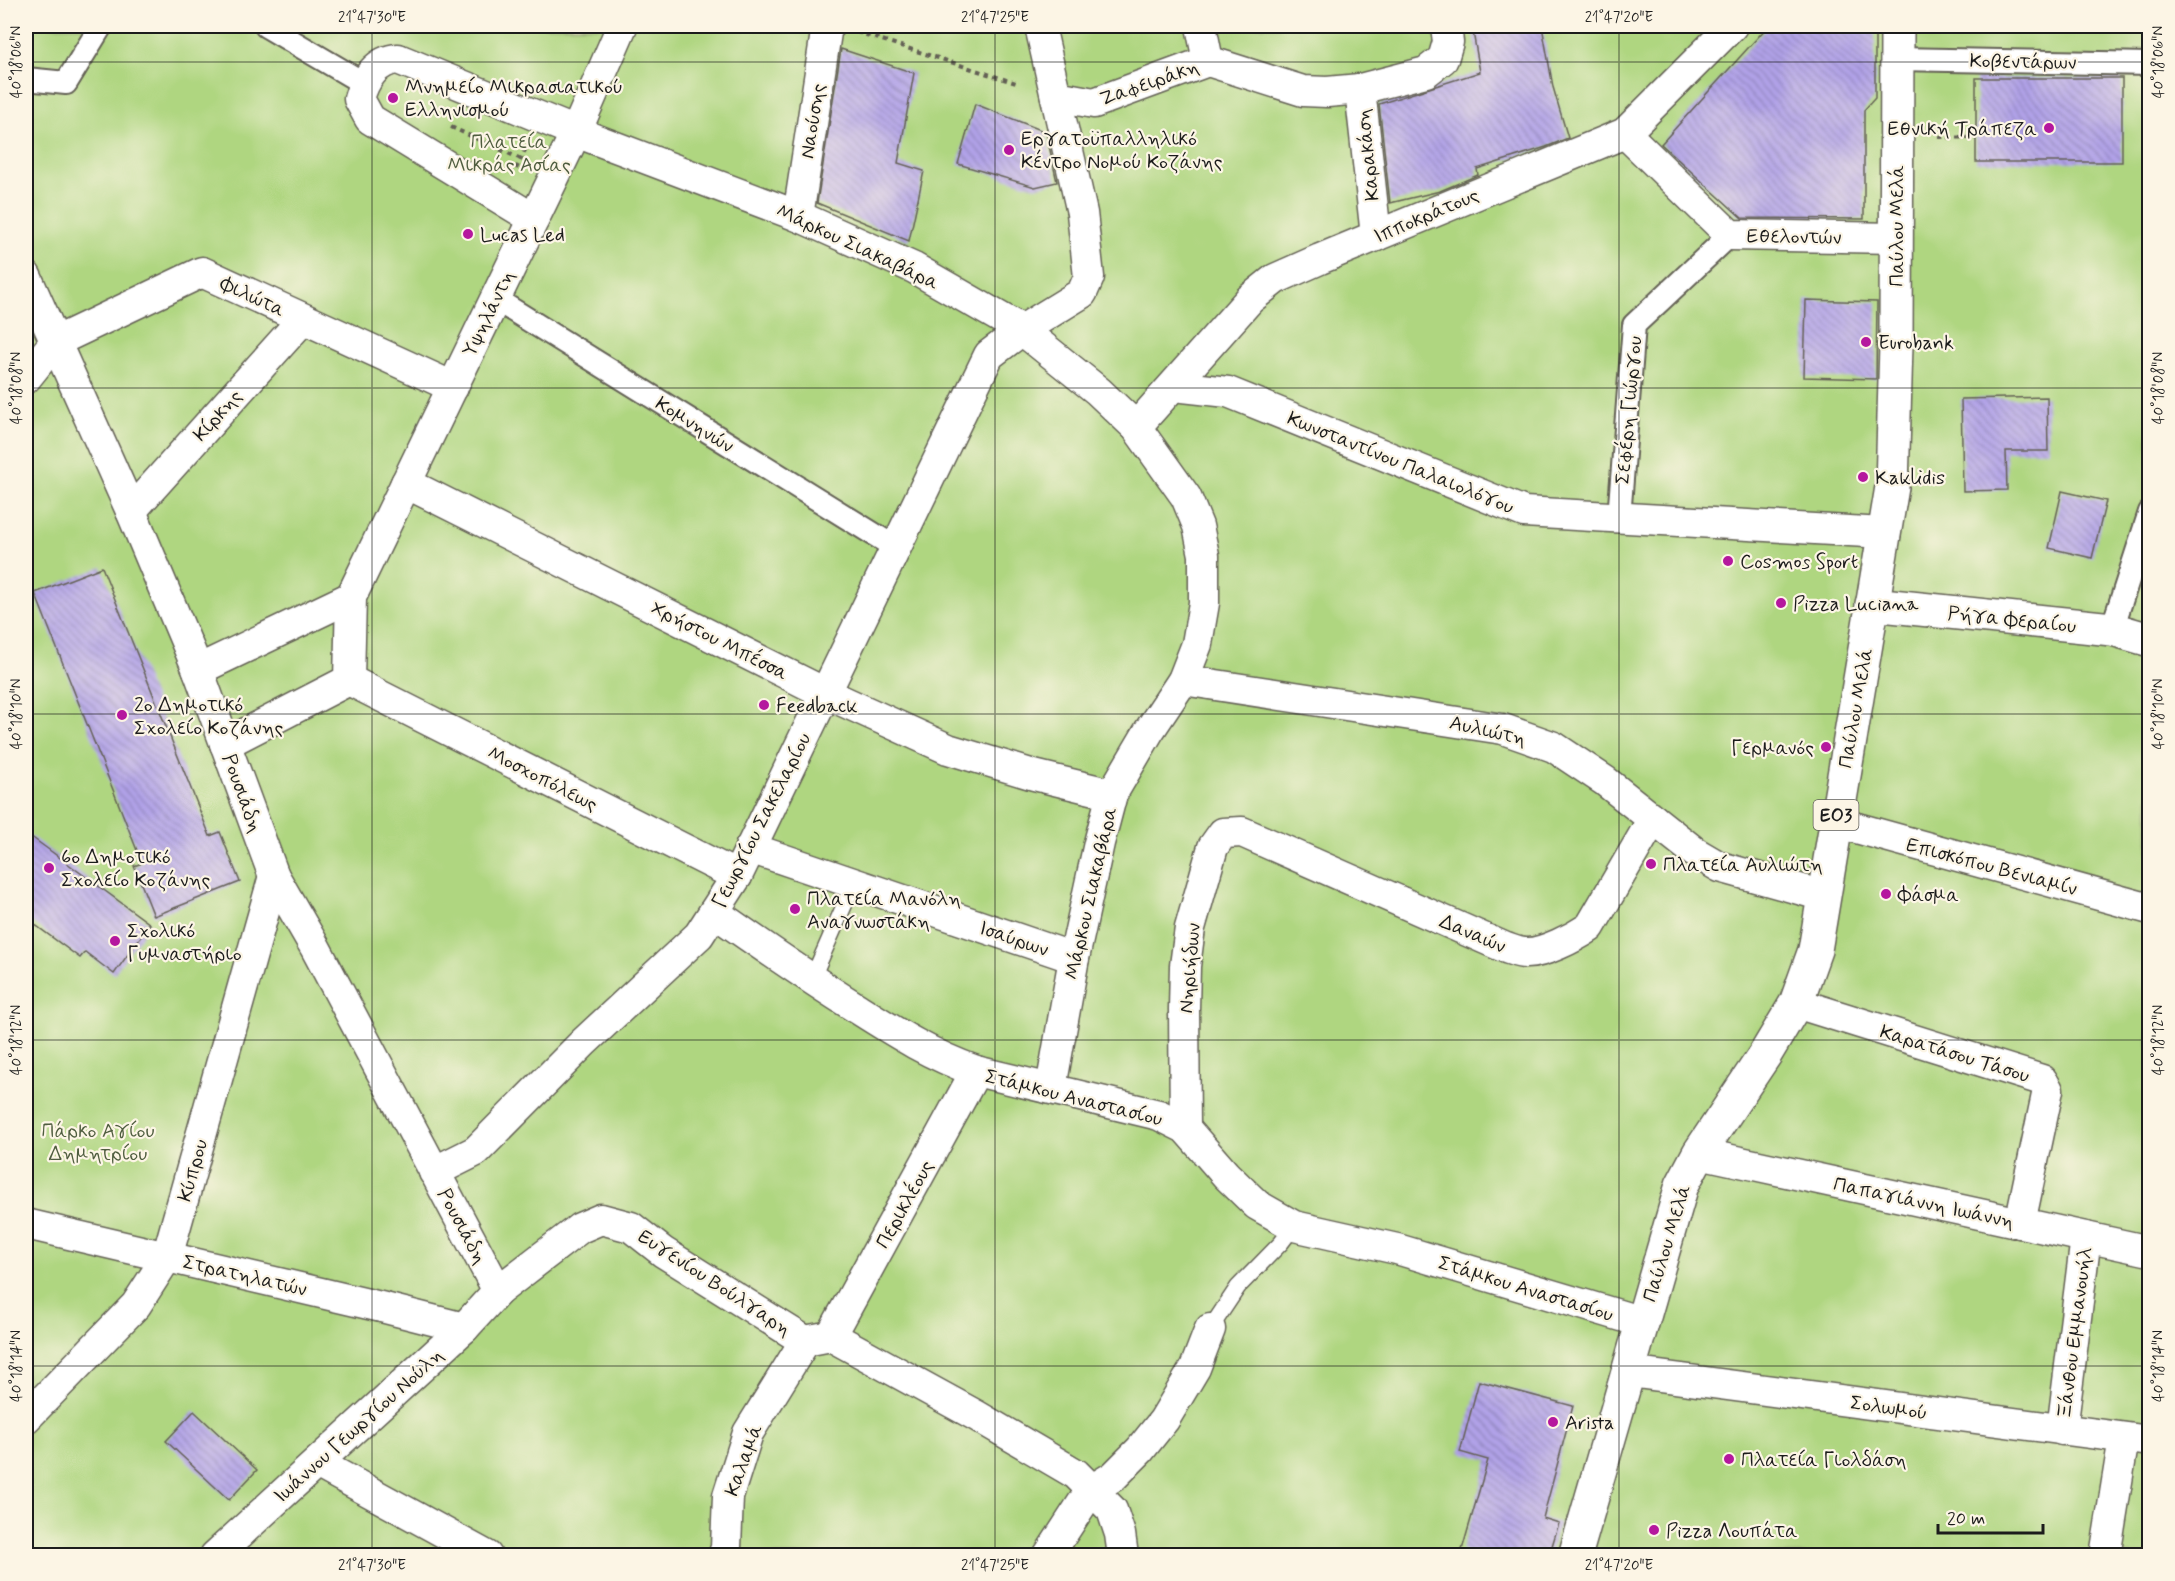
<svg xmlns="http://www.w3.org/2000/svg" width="2175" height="1581" viewBox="0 0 2175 1581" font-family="Mynerve,sans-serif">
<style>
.green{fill:#afd680;stroke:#66794e;stroke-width:1.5}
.building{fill:url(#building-back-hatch)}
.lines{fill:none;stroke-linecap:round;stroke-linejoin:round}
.service-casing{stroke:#646155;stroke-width:18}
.pedestrian-casing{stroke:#646155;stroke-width:26}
.minor-casing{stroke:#646155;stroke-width:33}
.tertiary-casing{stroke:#646155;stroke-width:36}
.primary-casing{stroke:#646155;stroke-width:36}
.path{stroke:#646155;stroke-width:4;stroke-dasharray:4.5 4.5;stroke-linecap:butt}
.service{stroke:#fff;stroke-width:15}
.pedestrian{stroke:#fff;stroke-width:22}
.minor{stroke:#fff;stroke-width:30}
.tertiary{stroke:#fff;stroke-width:33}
.primary{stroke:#fff;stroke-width:33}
.ticks{fill:none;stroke:#1c1c1c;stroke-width:1.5;stroke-opacity:0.45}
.poi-dot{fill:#b5179e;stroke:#fcf5e5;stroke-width:2}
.labels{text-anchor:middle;stroke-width:4.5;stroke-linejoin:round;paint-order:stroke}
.shield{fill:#fcf5e5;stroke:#5f5d58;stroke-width:1.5}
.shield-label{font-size:18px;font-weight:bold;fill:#1c1c1c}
.street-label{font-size:20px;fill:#1c1c1c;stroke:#fcf5e5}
.poi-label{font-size:20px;fill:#1c1c1c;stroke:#fcf5e5;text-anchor:start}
.park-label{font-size:20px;fill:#4f5d3f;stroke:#fcf5e5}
.neatline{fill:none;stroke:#1c1c1c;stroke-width:2}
.ticks-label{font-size:15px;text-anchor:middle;fill:#1c1c1c}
</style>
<defs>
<pattern id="building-back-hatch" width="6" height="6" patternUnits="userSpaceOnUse" patternTransform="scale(1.5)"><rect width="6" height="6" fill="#b1a2e8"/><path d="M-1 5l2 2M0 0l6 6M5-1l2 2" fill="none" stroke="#8f83bb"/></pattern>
</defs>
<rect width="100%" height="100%" fill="#fcf5e5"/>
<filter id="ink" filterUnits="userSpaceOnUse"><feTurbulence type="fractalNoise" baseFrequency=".0167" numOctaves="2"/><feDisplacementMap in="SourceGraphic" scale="12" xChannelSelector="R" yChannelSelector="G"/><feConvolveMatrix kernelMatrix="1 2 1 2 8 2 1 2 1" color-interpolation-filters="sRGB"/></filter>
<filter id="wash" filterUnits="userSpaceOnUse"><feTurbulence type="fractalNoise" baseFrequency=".008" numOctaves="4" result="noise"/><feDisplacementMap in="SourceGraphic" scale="24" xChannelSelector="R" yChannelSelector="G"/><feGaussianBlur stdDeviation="1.35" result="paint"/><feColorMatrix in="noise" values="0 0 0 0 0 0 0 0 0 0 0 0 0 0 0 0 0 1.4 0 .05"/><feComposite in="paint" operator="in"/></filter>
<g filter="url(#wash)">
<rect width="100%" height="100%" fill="#e9e2c0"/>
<path class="green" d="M 26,26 L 2149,26 L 2149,1555 L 26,1556 Z"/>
<g id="blocks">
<g class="building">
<path d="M 1472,26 L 1542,26 L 1553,87 L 1568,138 L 1546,147 L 1477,169 L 1478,175 L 1440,191 L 1390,203 L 1379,104 L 1480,72 Z"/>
<path d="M 1768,26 L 1875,26 L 1875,98 L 1864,110 L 1864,219 L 1742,218 L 1661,144 Z"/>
<path d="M 841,49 L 914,73 L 898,163 L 924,171 L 909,241 L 817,203 Z"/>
<rect x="1976" y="78" width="146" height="84"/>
<path d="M 975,104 L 1046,132 L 1057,182 L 1035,187 L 958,164 Z"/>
<path d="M 1806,300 L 1877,302 L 1876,379 L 1804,377 Z"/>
<path d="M 2047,397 L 2048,451 L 2006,451 L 2007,490 L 1963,491 L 1961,399 Z"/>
<path d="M 2062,491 L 2106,501 L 2092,558 L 2049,548 Z"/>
<path d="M 102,567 L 210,836 L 220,832 L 240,882 L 154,916 L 134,866 L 142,863 L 35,593 Z"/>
<path d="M 26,833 L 150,924 L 114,974 L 85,952 L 80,958 L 26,918 Z"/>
<path d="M 1479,1381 L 1573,1406 L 1543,1518 L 1559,1523 L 1549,1556 L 1479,1556 L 1462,1550 L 1488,1460 L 1460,1452 Z"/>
<path d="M 194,1411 L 257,1470 L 229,1500 L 166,1441 Z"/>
</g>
</g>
</g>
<g filter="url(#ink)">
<use href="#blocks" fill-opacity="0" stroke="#646155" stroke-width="1.5"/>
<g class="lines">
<defs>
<g id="service">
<path d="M 812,979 L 854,883"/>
<path d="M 1210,1329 L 1238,1287 L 1281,1243 L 1294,1226"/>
</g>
<g id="pedestrian">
<path d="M 266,26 L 363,83"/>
<path d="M 1896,59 L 2150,64"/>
<path d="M 26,79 L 66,83 L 101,26"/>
<path d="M 495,299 L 896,548"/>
<path d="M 1619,518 L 1634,325 L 1730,235"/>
<path d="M 2112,629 L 2150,512"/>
</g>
<g id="minor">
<path d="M 1201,26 L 1208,61"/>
<path d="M 1360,89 L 1376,236"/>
<path d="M 1056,96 L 1094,103 L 1208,61 L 1303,91 L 1327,92 L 1360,89 L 1426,72 L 1443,59 L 1448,42 L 1446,26"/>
<path d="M 1625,133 L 1730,235 L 1896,238"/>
<path d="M 798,216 L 827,26"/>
<path d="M 534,219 L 370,119 L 359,99 C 364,79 377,60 398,59 L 576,132 L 798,216 L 914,268 L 1022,330 L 1098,391 L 1136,427 L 1186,497 L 1198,526 L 1204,555 L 1204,603 L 1197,644 L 1183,680 L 1149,731 L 1112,794 L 1099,843 L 1074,958 L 1051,1088"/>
<path d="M 26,276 L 131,511 L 198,670 L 274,876 L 315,947 L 498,1291"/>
<path d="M 26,378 L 55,342 L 202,272 L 453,387"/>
<path d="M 1174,386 L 1228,392 L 1524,512 L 1884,533"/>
<path d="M 1136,427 L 1250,299 L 1275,279 L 1320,259 L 1625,133 L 1732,26"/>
<path d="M 406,483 L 825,693 L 948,749 L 1034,775 L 1112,794"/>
<path d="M 131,511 L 303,319"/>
<path d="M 198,670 L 351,597"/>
<path d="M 349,680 L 737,876"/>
<path d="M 1183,680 L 1503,729 L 1554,747 L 1605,781 L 1696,853 L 1720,867 L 1824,896"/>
<path d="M 225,744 L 349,680 L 351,597 L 576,132 L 622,26"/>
<path d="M 1835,822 L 2150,909"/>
<path d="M 750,848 L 1074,958"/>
<path d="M 714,912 C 761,945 807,977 855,1007 C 896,1033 930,1055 976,1071 L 1159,1115 L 1185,1128 L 1226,1175 L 1257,1205 L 1294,1226 L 1397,1249 L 1642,1322"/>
<path d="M 1796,1003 L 2042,1080 L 2048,1090 L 2020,1223"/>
<path d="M 1185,1128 L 1184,1009 L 1185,966 L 1190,928 L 1213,847 L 1223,833 L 1242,832 L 1506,948 C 1512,950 1519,953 1525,953 C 1543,954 1575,937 1590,927 L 1653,819"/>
<path d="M 1699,1153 L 2150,1251"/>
<path d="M 434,1172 L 476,1151 L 584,1042 L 699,935 L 737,876 L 989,355 L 1022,330 L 1082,293 L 1089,277 L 1082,213 L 1040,26"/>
<path d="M 26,1224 L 381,1307 L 464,1328"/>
<path d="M 831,1336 L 976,1071"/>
<path d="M 1629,1372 L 2150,1441"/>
<path d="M 26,1418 L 136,1305 L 167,1257 L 274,876"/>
<path d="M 2062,1430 L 2086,1237"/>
<path d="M 317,1463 L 487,1556"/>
<path d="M 215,1556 L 464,1328 L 498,1291 L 580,1228 L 601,1219 L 631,1227 L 663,1252 L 805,1341 L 831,1336 L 977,1416 L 1076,1474 L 1112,1510 L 1120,1534 L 1123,1556"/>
<path d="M 723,1556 L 726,1548 L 728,1496 L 748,1433 L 805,1341"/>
<path d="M 1048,1556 L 1091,1490 L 1114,1476 L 1140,1450 L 1164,1420 L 1195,1368 L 1210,1329"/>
<path d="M 2105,1556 L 2124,1438"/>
</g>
<path id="tertiary" d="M 1872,604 L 2112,629 L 2150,640"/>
<path id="primary" d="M 1575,1556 L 1682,1185 L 1699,1153 L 1766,1053 L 1796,1003 L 1815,950 L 1892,487 L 1896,345 L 1897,26"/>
</defs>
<use href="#service" class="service-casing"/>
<use href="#pedestrian" class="pedestrian-casing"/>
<use href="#minor" class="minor-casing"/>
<use href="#tertiary" class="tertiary-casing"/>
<use href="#primary" class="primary-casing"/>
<g class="path">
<path d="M 1955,27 L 1957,26"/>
<path d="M 857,32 L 1019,84"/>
<path d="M 451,127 L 521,159"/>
<path d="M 1939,137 L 1976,138"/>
<path d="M 516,169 L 527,146"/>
</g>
<use href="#service" class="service"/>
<use href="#pedestrian" class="pedestrian"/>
<use href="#minor" class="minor"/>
<use href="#tertiary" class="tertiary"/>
<use href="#primary" class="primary"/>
</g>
</g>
<path class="ticks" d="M 372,26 L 372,1556M 995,26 L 995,1556M 1619,26 L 1619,1556M 26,62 L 2150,62M 26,388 L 2150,388M 26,714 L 2150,714M 26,1040 L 2150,1040M 26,1366 L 2150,1366"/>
<g class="poi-dot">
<circle cx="393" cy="98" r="6"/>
<circle cx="2049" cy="128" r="6"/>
<circle cx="1009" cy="150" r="6"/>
<circle cx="468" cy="234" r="6"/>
<circle cx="1866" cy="342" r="6"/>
<circle cx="1863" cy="477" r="6"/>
<circle cx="1728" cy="561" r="6"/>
<circle cx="1781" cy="603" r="6"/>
<circle cx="764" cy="705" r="6"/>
<circle cx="122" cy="715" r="6"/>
<circle cx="1826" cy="747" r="6"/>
<circle cx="1651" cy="864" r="6"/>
<circle cx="49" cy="868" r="6"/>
<circle cx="1886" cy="894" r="6"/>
<circle cx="795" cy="909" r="6"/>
<circle cx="115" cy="941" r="6"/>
<circle cx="1553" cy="1422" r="6"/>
<circle cx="1729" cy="1459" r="6"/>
<circle cx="1654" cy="1530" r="6"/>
</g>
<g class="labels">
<rect class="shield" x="1813.5" y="800" width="45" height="30" rx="4.5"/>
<g class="shield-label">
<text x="1836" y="821">ΕΟ3</text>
</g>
<g class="street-label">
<text transform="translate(2023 61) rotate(1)" y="7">Κοβεντάρων</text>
<text transform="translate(1149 82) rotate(-19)" y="7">Ζαφειράκη</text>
<text transform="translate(812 121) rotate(-81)" y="7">Ναούσης</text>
<text transform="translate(1367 155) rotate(-96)" y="7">Καρακάση</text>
<text transform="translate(1426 215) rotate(-23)" y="7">Ιπποκράτους</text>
<text transform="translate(1896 226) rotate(-90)" y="7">Παύλου Μελά</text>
<text transform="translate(1794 236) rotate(1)" y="7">Εθελοντών</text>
<text transform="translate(858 246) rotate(25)" y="7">Μάρκου Σιακαβάρα</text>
<text transform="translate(253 296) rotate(25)" y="7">Φιλώτα</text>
<text transform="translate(488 313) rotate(-64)" y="7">Υψηλάντη</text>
<text transform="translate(1628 410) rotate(-85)" y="7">Σεφέρη Γιώργου</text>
<text transform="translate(217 415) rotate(-48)" y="7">Κίρκης</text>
<text transform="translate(695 424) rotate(32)" y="7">Κομνηνών</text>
<text transform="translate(1401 462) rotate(22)" y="7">Κωνσταντίνου Παλαιολόγου</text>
<text transform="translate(2012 619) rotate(6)" y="7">Ρήγα Φεραίου</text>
<text transform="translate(720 640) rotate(27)" y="7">Χρήστου Μπέσσα</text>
<text transform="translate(1855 708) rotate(-80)" y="7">Παύλου Μελά</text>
<text transform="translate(1488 730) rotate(13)" y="7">Αυλιώτη</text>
<text transform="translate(543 778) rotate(27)" y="7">Μοσχοπόλεως</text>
<text transform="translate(243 793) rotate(70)" y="7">Ρουσιάδη</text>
<text transform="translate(761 820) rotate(-63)" y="7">Γεωργίου Σακελαρίου</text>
<text transform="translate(1992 866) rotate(15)" y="7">Επισκόπου Βενιαμίν</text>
<text transform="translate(1090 893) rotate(-77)" y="7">Μάρκου Σιακαβάρα</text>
<text transform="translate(1473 933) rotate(23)" y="7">Δαναών</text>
<text transform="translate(1014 938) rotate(19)" y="7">Ισαύρων</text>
<text transform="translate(1189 968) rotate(-85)" y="7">Νηριήδων</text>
<text transform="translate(1955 1053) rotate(17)" y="7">Καρατάσου Τάσου</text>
<text transform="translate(1074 1097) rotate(14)" y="7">Στάμκου Αναστασίου</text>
<text transform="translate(192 1170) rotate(-74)" y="7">Κύπρου</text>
<text transform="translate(1924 1202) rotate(12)" y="7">Παπαγιάννη Ιωάννη</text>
<text transform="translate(904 1204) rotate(-61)" y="7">Περικλέους</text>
<text transform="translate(463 1226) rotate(62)" y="7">Ρουσιάδη</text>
<text transform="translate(1666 1243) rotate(-73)" y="7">Παύλου Μελά</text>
<text transform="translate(245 1275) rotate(13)" y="7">Στρατηλατών</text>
<text transform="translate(715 1282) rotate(33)" y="7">Ευγενίου Βούλγαρη</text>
<text transform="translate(1526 1288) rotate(17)" y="7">Στάμκου Αναστασίου</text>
<text transform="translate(2074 1333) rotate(-83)" y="7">Ξάνθου Εμμανουήλ</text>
<text transform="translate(1889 1407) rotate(8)" y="7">Σολωμού</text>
<text transform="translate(358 1425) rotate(-42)" y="7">Ιωάννου Γεωργίου Νούλη</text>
<text transform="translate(743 1460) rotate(-70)" y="7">Καλαμά</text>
</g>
<g class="poi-label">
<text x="405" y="93">Μνημείο Μικρασιατικού<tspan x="405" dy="23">Ελληνισμού</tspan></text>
<text x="2037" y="135" text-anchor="end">Εθνική Τράπεζα</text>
<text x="1021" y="145">Εργατοϋπαλληλικό<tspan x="1021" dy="23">Κέντρο Νομού Κοζάνης</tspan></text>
<text x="480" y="241">Lucas Led</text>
<text x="1878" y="349">Eurobank</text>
<text x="1875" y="484">Kaklidis</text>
<text x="1740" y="568">Cosmos Sport</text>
<text x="1793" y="610">Pizza Luciana</text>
<text x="134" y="711">2ο Δημοτικό<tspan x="134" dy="23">Σχολείο Κοζάνης</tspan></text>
<text x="776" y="712">Feedback</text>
<text x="1814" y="754" text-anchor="end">Γερμανός</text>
<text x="61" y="863">6ο Δημοτικό<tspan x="61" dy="23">Σχολείο Κοζάνης</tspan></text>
<text x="1663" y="871">Πλατεία Αυλιώτη</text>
<text x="1898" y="901">Φάσμα</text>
<text x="807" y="905">Πλατεία Μανόλη<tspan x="807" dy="23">Αναγνωστάκη</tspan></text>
<text x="127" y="937">Σχολικό<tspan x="127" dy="23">Γυμναστήριο</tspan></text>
<text x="1565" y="1429">Arista</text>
<text x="1741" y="1466">Πλατεία Γιολδάση</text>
<text x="1666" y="1537">Pizza Λουπάτα</text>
</g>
<g class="park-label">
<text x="509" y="148">Πλατεία<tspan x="509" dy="23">Μικράς Ασίας</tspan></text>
<text x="98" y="1137">Πάρκο Αγίου<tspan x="98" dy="23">Δημητρίου</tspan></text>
</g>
</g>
<rect width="2175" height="1581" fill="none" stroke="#fcf5e5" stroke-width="66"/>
<path d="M1938 1524v9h105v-9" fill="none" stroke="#1c1c1c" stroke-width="3"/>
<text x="1947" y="1524" font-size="18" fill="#1c1c1c" stroke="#fcf5e5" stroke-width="4.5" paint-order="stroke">20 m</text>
<rect x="33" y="33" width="2109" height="1515" class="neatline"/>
<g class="ticks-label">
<text x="372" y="22">21°47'30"E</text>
<text x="995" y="22">21°47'25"E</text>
<text x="1619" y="22">21°47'20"E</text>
<text transform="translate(2158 62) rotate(-90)" y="5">40°18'06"N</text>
<text transform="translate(16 62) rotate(-90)" y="5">40°18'06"N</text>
<text transform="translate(2158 388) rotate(-90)" y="5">40°18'08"N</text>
<text transform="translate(16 388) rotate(-90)" y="5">40°18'08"N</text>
<text transform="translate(2158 714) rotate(-90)" y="5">40°18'10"N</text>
<text transform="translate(16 714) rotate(-90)" y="5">40°18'10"N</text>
<text transform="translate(2158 1040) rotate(-90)" y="5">40°18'12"N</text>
<text transform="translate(16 1040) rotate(-90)" y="5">40°18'12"N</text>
<text transform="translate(2158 1366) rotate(-90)" y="5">40°18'14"N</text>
<text transform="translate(16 1366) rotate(-90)" y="5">40°18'14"N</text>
<text x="372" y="1570">21°47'30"E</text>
<text x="995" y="1570">21°47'25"E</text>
<text x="1619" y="1570">21°47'20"E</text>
</g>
</svg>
